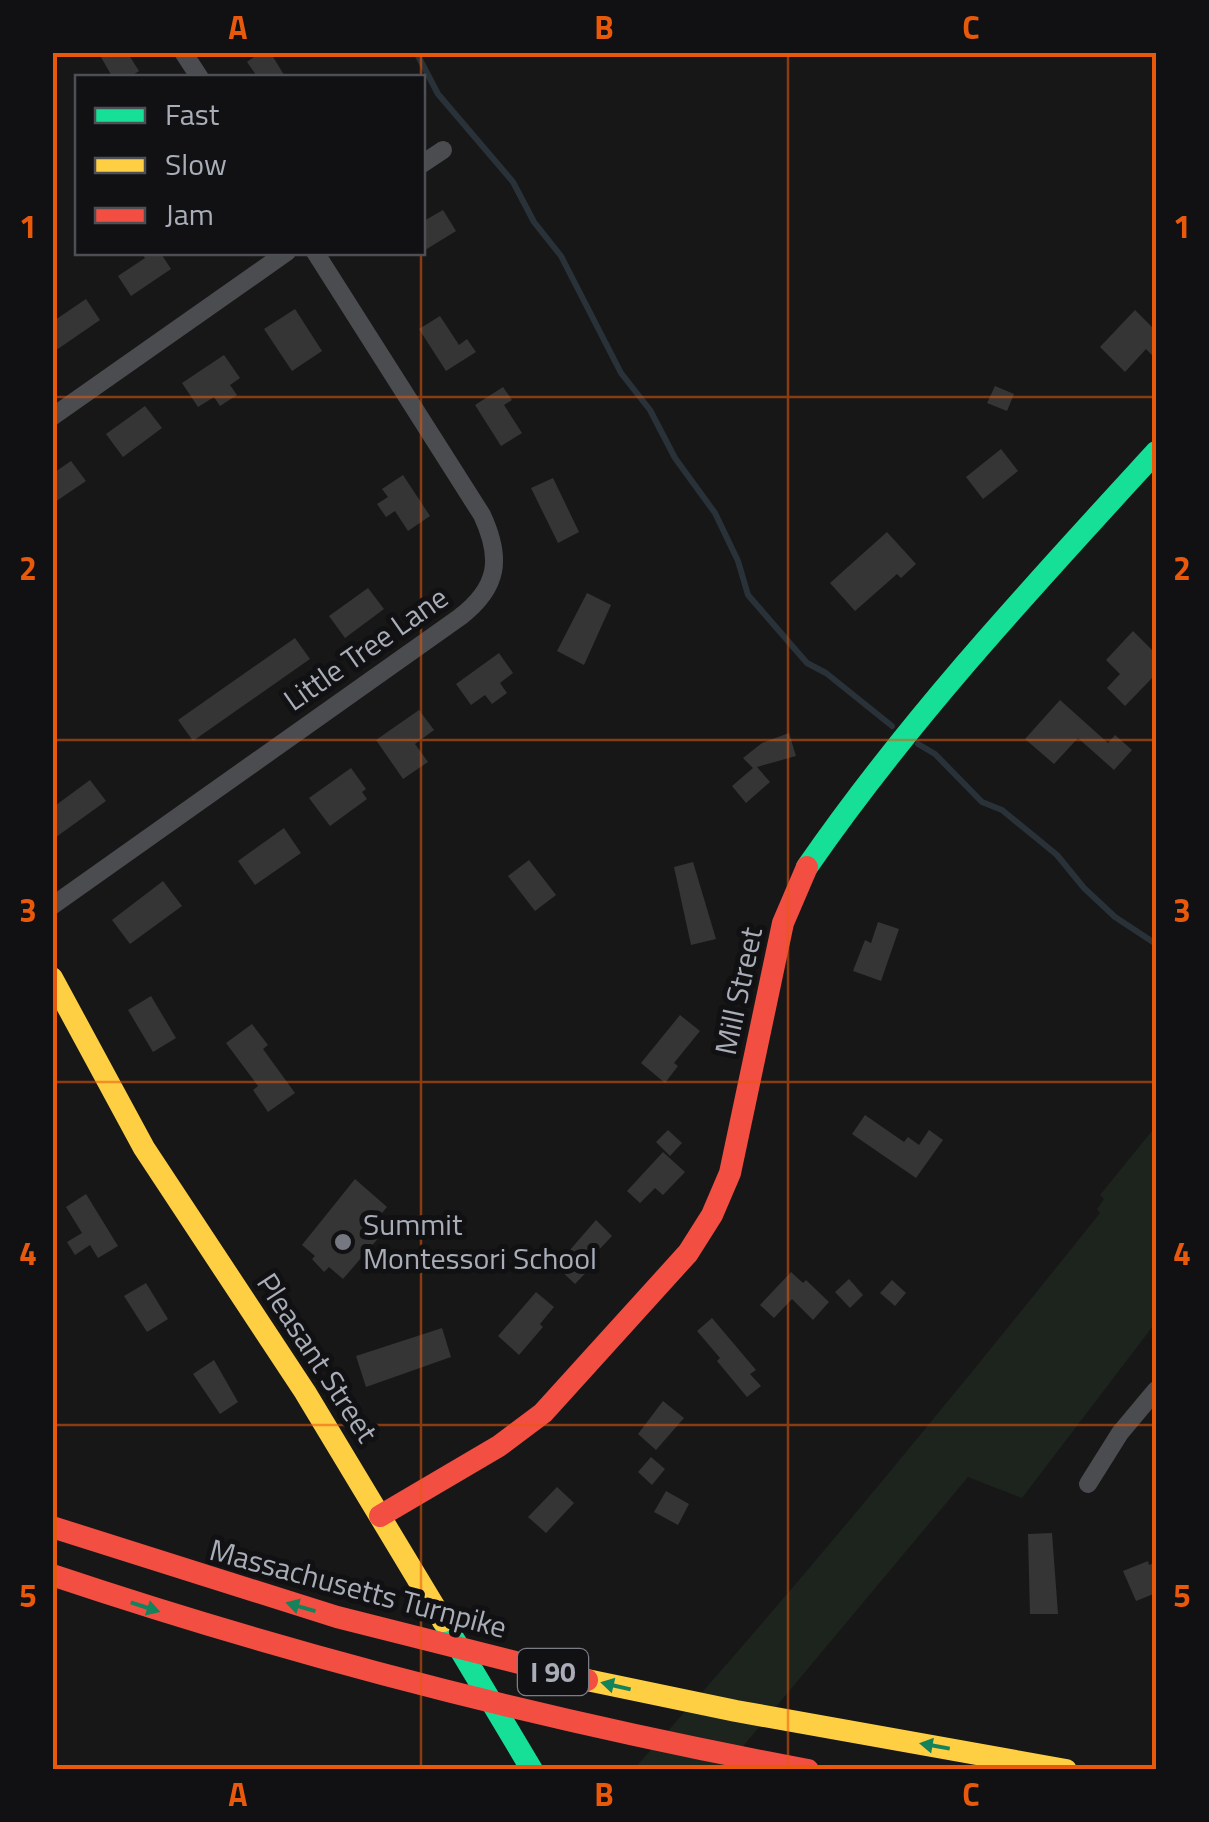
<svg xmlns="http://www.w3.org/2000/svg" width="1209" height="1822" viewBox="0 0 1209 1822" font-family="'Titillium Web',sans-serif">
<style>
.green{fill:#1d241e}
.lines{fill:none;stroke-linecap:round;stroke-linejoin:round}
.stream{stroke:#2a3239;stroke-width:6}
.building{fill:#353536}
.street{stroke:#4b4c50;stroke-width:18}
.fast{stroke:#16e098;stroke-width:22}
.slow{stroke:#ffcf43;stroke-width:22}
.jam{stroke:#f24e42;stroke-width:22}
.oneway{fill:#14835c}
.grid{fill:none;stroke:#e8590c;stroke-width:2.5;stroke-opacity:0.55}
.poi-dot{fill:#757880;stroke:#111113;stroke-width:4}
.labels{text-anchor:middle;stroke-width:10;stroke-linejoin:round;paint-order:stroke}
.shield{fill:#111113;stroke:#7b7e86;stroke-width:2.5}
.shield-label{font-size:28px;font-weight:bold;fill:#a8adb8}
.street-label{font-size:30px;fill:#a8adb8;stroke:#111113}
.poi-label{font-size:30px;fill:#a8adb8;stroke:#111113;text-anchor:start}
.neatline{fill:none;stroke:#e8590c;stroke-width:4}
.grid-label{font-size:32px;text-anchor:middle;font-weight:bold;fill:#e8590c}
</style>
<rect width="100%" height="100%" fill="#171717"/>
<path class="green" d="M 1156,1126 L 1156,1322 L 1022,1498 L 968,1477 L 724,1769 L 633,1770 C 796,1589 949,1402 1100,1213 L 1097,1209 L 1104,1199 L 1100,1195 Z"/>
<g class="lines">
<g class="stream">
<path d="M 416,52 L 438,94 L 513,182 L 534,222 L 561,256 L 621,373 L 650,410 L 675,458 L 715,513 L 738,561 L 748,595 L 807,663 L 826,673 L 892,726"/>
<path d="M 918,744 L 935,754 L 982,802 L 1002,810 L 1057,855 L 1084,888 L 1115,917 L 1156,944"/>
</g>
</g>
<g class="building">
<path d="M 98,52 L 127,52 L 139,71 L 128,78 L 113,78 Z"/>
<path d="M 261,52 L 270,52 L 286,78 L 258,78 L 247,62 Z"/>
<path d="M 443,210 L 456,231 L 422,252 L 422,222 Z"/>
<path d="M 141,252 L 160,252 L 171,269 L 131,296 L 118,276 L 145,258 Z"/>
<path d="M 86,299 L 100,320 L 52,353 L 52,322 Z"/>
<path d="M 295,309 L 322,351 L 292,371 L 264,329 Z"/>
<path d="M 1135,310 L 1156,331 L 1156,359 L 1146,349 L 1125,372 L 1100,347 Z"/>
<path d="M 440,316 L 459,345 L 467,339 L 476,352 L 446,371 L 419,329 Z"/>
<path d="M 224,355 L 240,378 L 230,385 L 237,395 L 220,406 L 214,397 L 198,407 L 182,383 Z"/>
<path d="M 995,386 L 1014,394 L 1007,411 L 987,403 Z"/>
<path d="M 503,387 L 512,400 L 504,405 L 522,433 L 501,446 L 475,405 Z"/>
<path d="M 145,406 L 162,428 L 123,457 L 106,434 Z"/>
<path d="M 1001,449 L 1018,471 L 983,499 L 966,477 Z"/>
<path d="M 71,461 L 86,481 L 52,504 L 52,474 Z"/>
<path d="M 403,475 L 430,516 L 408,531 L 395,511 L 386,517 L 377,504 L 388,497 L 382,489 Z"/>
<path d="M 553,478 L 579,532 L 558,543 L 531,488 Z"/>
<path d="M 887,532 L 916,564 L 901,578 L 897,574 L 855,611 L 830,583 Z"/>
<path d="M 368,588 L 384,609 L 345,638 L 329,616 Z"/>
<path d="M 587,593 L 611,605 L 584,665 L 557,651 Z"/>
<path d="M 1133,631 L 1156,654 L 1156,674 L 1125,706 L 1107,688 L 1120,674 L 1106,660 Z"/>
<path d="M 295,638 L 310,659 L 193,741 L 178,720 Z"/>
<path d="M 499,653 L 513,673 L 500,683 L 507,693 L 492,704 L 485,695 L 471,705 L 456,684 Z"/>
<path d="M 1060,700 L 1108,743 L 1115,735 L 1132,750 L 1114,770 L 1078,738 L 1054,764 L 1025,739 Z"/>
<path d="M 419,710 L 434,730 L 415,744 L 428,762 L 403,779 L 376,740 Z"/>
<path d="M 789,733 L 796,756 L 757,767 L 770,782 L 746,803 L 732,786 L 753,768 L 743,758 L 762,743 Z"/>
<path d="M 351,768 L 366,789 L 362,792 L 367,799 L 330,826 L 309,798 Z"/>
<path d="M 90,780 L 106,801 L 52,840 L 52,808 Z"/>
<path d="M 284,828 L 301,853 L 255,885 L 238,861 Z"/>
<path d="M 529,860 L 556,895 L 535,911 L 508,876 Z"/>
<path d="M 693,862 L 716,939 L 691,945 L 674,867 Z"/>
<path d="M 163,881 L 182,906 L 130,944 L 112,920 Z"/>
<path d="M 878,922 L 899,929 L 881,981 L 853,971 L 865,940 L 871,943 Z"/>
<path d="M 151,996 L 176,1038 L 153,1052 L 128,1010 Z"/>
<path d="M 680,1015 L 700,1031 L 674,1063 L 678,1066 L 665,1083 L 641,1063 Z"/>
<path d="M 252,1024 L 268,1045 L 263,1049 L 295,1093 L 268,1112 L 253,1090 L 258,1086 L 226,1043 Z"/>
<path d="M 865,1115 L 904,1142 L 908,1137 L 919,1145 L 929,1130 L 943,1140 L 916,1178 L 852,1134 Z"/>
<path d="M 668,1130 L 682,1143 L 670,1156 L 656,1142 Z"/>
<path d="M 663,1152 L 685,1172 L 663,1195 L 655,1188 L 640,1203 L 627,1191 Z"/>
<path d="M 355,1179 L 387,1207 L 371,1226 L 381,1235 L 343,1279 L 329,1267 L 324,1272 L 312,1259 L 315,1256 L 302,1245 Z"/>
<path d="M 86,1194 L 118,1246 L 98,1258 L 90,1245 L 75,1255 L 67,1242 L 82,1233 L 66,1207 Z"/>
<path d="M 596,1220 L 612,1236 L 595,1254 L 600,1258 L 575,1284 L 556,1266 Z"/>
<path d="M 791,1272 L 803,1283 L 806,1280 L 829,1302 L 813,1320 L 792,1299 L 774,1318 L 760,1305 Z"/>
<path d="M 849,1279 L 863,1295 L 850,1308 L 835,1292 Z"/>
<path d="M 892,1280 L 906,1293 L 895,1306 L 880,1293 Z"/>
<path d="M 146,1283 L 168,1319 L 147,1332 L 124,1296 Z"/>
<path d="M 536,1292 L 554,1307 L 540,1324 L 543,1327 L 519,1355 L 498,1336 Z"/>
<path d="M 712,1318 L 756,1370 L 750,1374 L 761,1386 L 747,1397 L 717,1361 L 720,1358 L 697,1331 Z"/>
<path d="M 442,1328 L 451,1357 L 366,1387 L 356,1356 Z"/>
<path d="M 214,1360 L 238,1402 L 220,1414 L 193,1374 Z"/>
<path d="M 663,1401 L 684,1418 L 656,1450 L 638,1434 Z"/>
<path d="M 651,1457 L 665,1469 L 652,1485 L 638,1472 Z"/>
<path d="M 557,1487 L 574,1503 L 546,1533 L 528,1517 Z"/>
<path d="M 666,1491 L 689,1504 L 678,1525 L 654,1512 Z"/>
<path d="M 1052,1533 L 1058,1614 L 1030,1614 L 1028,1534 Z"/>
<path d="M 1148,1561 L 1149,1565 L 1156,1562 L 1156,1593 L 1136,1601 L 1123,1571 Z"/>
</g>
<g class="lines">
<g class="street">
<path d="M 183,52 L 200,78"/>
<path d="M 422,164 L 443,150"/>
<path d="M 52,417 L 287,252"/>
<path d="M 52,906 L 460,617 C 499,587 502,558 482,515 L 315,252"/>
<path d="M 1088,1484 L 1120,1433 L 1156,1390"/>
</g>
<g class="fast">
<path d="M 807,867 C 910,718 1034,585 1156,452"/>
<path d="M 443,1621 L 532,1770"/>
</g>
<g class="slow">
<path d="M 52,978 L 144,1148 L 305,1392 L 443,1621"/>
<path d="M 587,1680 L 736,1711 L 1066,1770"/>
</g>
<g class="jam">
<path d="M 380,1516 L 499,1446 L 543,1413 L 688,1253 L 712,1215 L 730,1173 L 783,923 L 807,867"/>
<path d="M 52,1527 L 337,1617 L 587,1680"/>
<path d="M 52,1575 C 300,1658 551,1722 808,1770"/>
</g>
</g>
<defs><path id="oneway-solid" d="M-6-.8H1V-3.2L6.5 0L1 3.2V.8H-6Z" transform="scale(2.5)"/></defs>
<g class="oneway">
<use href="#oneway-solid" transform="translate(145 1607) rotate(18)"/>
<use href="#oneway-solid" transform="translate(301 1607) rotate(-164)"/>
<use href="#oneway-solid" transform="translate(616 1686) rotate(-167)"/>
<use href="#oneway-solid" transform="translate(935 1746) rotate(-170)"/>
</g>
<path class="grid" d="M 421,52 L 421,78M 788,52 L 788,1770M 421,252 L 421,1770M 52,397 L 1156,397M 52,740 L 1156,740M 52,1082 L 1156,1082M 52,1425 L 1156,1425"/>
<circle class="poi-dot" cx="343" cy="1242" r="10"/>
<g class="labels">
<rect class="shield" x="518" y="1649" width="70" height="46" rx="8"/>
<g class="shield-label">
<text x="553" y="1682">I 90</text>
</g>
<g class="street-label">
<text transform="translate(366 649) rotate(-35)" y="10">Little Tree Lane</text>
<text transform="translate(739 991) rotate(-78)" y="10">Mill Street</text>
<text transform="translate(317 1358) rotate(57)" y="10">Pleasant Street</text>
<text transform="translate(358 1589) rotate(15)" y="10">Massachusetts Turnpike</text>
</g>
<g class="poi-label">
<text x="363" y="1235">Summit<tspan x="363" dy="34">Montessori School</tspan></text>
</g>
</g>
<rect width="1209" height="1822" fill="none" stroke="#111113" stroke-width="110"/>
<rect x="75" y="75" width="350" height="180" fill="#111113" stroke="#4d4f55" stroke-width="2.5"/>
<rect x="95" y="108" width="50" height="15" fill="#16e098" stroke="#4d4f55" stroke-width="2.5"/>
<text x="165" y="125" font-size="30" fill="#a8adb8">Fast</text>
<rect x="95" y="158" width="50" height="15" fill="#ffcf43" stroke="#4d4f55" stroke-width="2.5"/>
<text x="165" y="175" font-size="30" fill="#a8adb8">Slow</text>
<rect x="95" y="208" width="50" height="15" fill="#f24e42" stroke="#4d4f55" stroke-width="2.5"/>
<text x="165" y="225" font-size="30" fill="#a8adb8">Jam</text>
<rect x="55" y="55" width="1099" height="1712" class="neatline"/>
<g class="grid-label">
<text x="238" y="39">A</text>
<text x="604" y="39">B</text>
<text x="971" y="39">C</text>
<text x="28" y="238">1</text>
<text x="1182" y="238">1</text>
<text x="28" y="580">2</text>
<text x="1182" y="580">2</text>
<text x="28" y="922">3</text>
<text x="1182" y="922">3</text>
<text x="28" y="1265">4</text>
<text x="1182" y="1265">4</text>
<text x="28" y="1607">5</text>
<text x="1182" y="1607">5</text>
<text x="238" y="1806">A</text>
<text x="604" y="1806">B</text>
<text x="971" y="1806">C</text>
</g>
</svg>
